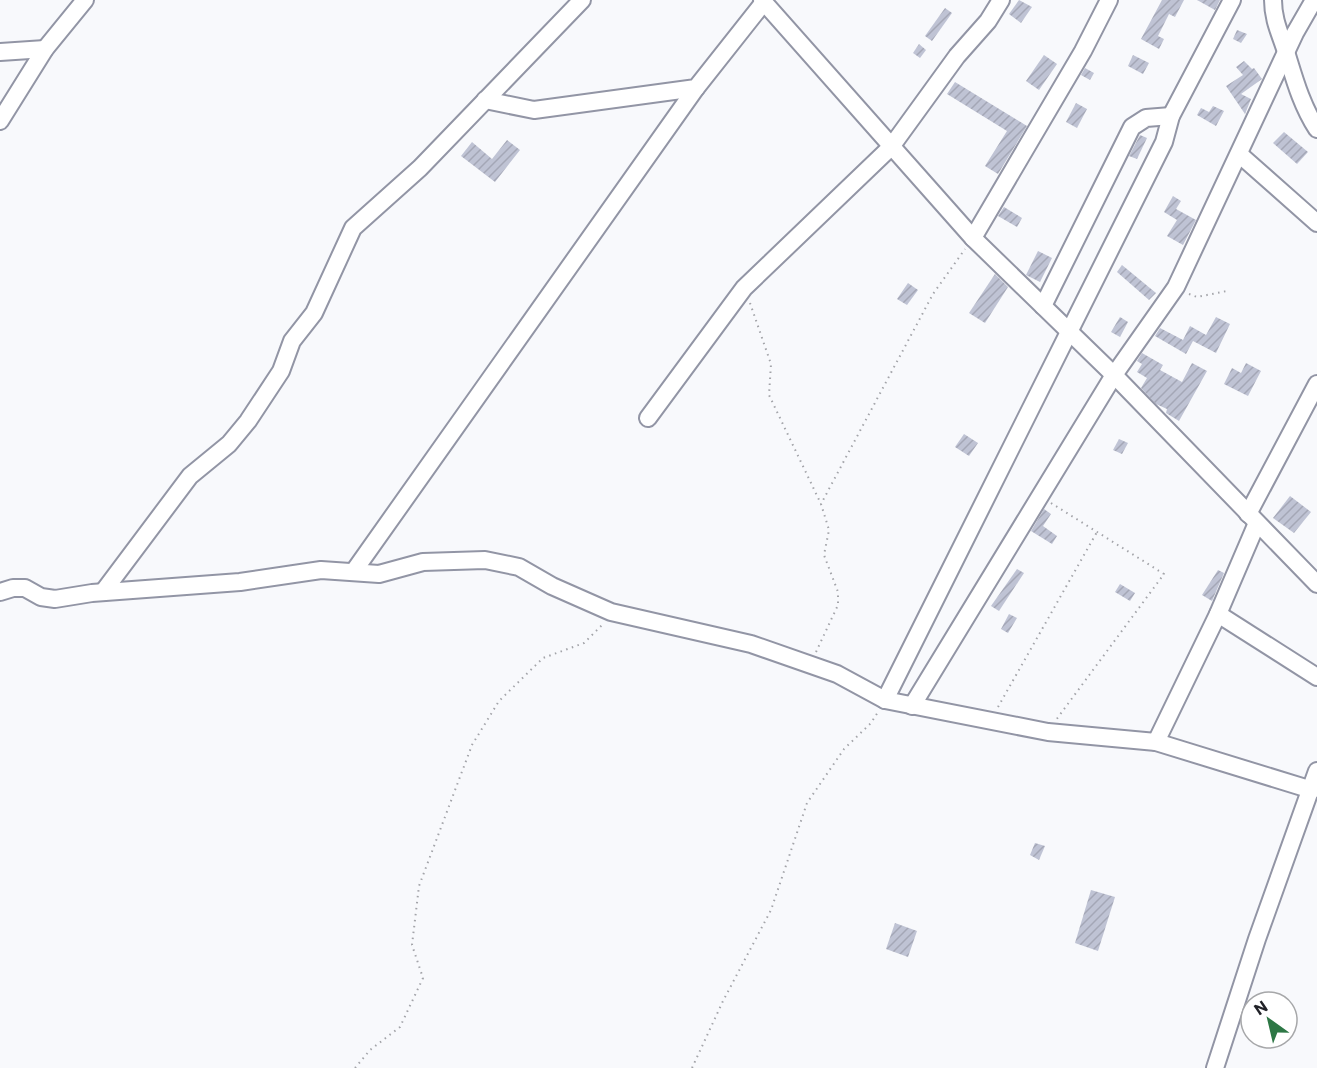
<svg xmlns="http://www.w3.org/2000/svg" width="1317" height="1068" viewBox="0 0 1317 1068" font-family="Commissioner,sans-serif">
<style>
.building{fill:url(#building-hatch)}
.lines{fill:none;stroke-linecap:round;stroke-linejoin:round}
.minor-casing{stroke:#9295a5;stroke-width:20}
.path{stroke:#a3a4a9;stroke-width:2;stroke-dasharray:1.5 4.5;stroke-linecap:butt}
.minor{stroke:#fff;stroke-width:16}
</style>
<defs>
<pattern id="building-hatch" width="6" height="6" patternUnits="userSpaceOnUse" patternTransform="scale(1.5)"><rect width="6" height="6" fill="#bfc3d4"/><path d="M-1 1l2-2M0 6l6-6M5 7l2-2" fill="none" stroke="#a4a7b6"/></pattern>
</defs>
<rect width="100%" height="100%" fill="#f8f9fc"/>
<g class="building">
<path d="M 1019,0 L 1032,7 L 1021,23 L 1009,14 Z"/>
<path d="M 1162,0 L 1184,0 L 1175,17 L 1169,14 L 1158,36 L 1164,39 L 1159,49 L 1141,39 Z"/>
<path d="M 1197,0 L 1220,0 L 1215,10 Z"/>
<path d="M 945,8 L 952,13 L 932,41 L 925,36 Z"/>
<path d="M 1237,30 L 1247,34 L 1241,43 L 1233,39 Z"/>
<path d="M 919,44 L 926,50 L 920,58 L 913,53 Z"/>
<path d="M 1044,55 L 1057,64 L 1039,90 L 1026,81 Z"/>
<path d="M 1133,55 L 1149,63 L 1143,74 L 1128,66 Z"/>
<path d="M 1244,61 L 1252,69 L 1254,68 L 1262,79 L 1241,94 L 1251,99 L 1245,114 L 1226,86 L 1243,75 L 1236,67 Z"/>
<path d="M 1085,68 L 1094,73 L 1090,80 L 1081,75 Z"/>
<path d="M 955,82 L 1027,126 L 998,174 L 985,166 L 1007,131 L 947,94 Z"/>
<path d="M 1076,103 L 1087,109 L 1077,128 L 1066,122 Z"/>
<path d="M 1213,106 L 1224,111 L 1216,126 L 1197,115 L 1201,108 L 1209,112 Z"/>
<path d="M 1284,132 L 1308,152 L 1297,164 L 1273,143 Z"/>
<path d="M 1140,135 L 1147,138 L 1137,159 L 1129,156 Z"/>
<path d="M 507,140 L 520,150 L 495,182 L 461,156 L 472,142 L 492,159 Z"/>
<path d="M 1173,196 L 1181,201 L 1176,209 L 1196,220 L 1183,245 L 1167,236 L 1177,220 L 1164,212 Z"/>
<path d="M 1004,207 L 1022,218 L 1017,227 L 998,216 Z"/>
<path d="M 1038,251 L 1052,258 L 1040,282 L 1026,275 Z"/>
<path d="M 1122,265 L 1156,293 L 1149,300 L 1117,272 Z"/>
<path d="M 995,274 L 1008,287 L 985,323 L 969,313 Z"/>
<path d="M 908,283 L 918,290 L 907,305 L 897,299 Z"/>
<path d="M 1120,317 L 1128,322 L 1120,337 L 1111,332 Z"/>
<path d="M 1216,317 L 1230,324 L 1216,353 L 1193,341 L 1186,354 L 1155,336 L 1160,328 L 1183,340 L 1190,326 L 1206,335 Z"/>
<path d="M 1142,353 L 1163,365 L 1160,370 L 1182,382 L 1192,363 L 1207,371 L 1179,421 L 1166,413 L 1167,409 L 1156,404 L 1141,388 L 1147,378 L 1137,372 L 1142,364 L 1137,361 Z"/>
<path d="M 1246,363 L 1261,371 L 1248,396 L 1224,384 L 1232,368 L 1241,373 Z"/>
<path d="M 964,434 L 978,443 L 969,456 L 955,447 Z"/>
<path d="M 1119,439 L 1128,443 L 1122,454 L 1113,450 Z"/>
<path d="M 1290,496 L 1311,512 L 1294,533 L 1273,518 Z"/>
<path d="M 1044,509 L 1051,514 L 1043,526 L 1057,536 L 1052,544 L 1031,531 Z"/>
<path d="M 1017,569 L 1024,573 L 999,611 L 991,606 Z"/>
<path d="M 1218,570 L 1224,573 L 1212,601 L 1202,595 Z"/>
<path d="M 1120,584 L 1135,593 L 1130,601 L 1115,592 Z"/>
<path d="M 1009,614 L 1017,618 L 1008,633 L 1001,629 Z"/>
<path d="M 1035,843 L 1045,846 L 1039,860 L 1030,855 Z"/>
<path d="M 1091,890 L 1115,897 L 1098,951 L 1075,943 Z"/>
<path d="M 895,923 L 917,931 L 908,957 L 886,949 Z"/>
</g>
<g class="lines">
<defs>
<g id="minor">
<path d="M 762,0 L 973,238 L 1114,375 L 1317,584"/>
<path d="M 1273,0 C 1273,21 1281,35 1287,55 C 1295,81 1302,106 1317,129"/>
<path d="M 0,52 L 45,49"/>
<path d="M 485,100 L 534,110 L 696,88 L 764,2"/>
<path d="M 0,121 L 45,49 L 85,0"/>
<path d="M 1239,154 L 1317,223"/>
<path d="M 973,238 L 1083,51 L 1109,0"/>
<path d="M 1043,306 L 1132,127 L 1146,118 L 1171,116"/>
<path d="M 648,418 L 744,288 L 891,147 L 957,56 L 988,21 L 1001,0"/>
<path d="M 1248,514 L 1317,384"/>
<path d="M 354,571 L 696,88"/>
<path d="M 0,592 L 13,588 L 25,588 L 41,597 L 55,599 L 92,593 L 240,582 L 321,570 L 379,574 L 423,562 L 485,560 L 519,567 L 552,586 L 611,612 L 751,644 L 837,674 L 885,700 L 1048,732 L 1156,742 L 1312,790"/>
<path d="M 103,592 L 190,476 L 229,444 L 248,421 L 281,371 L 292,341 L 314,313 L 353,228 L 420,168 L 582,0"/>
<path d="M 1218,614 L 1317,677"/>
<path d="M 885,700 L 1164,142 L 1171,116 L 1232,0"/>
<path d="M 912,706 L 1114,375 L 1176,287 L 1295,33 L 1314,0"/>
<path d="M 1156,742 L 1218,614 L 1257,523"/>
<path d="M 1215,1068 L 1257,939 L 1317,771"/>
</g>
</defs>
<use href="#minor" class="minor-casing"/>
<g class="path">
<path d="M 1189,294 L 1197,297 L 1227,291"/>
<path d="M 750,303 L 771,364 L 769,395 L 821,504"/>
<path d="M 1051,503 L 1164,574 L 1056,720"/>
<path d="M 816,652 L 838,605 L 838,592 L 824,555 L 829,530 L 821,504 L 933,294 L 965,249"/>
<path d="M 998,707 L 1097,532"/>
<path d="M 355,1068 L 370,1050 L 400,1027 L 423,978 L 412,945 L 419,886 L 472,745 L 499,701 L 543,658 L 584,643 L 603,624"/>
<path d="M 692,1068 L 723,1001 L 771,910 L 807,803 L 844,749 L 871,723 L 878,712"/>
</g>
<use href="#minor" class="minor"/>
</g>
<g transform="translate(1269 1020) rotate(326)"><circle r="28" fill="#ffffff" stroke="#a6a7a9" stroke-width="1.5"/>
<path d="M0-4.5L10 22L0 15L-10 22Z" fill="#2d7745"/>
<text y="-9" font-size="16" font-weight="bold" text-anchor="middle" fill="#212228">N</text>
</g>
</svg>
